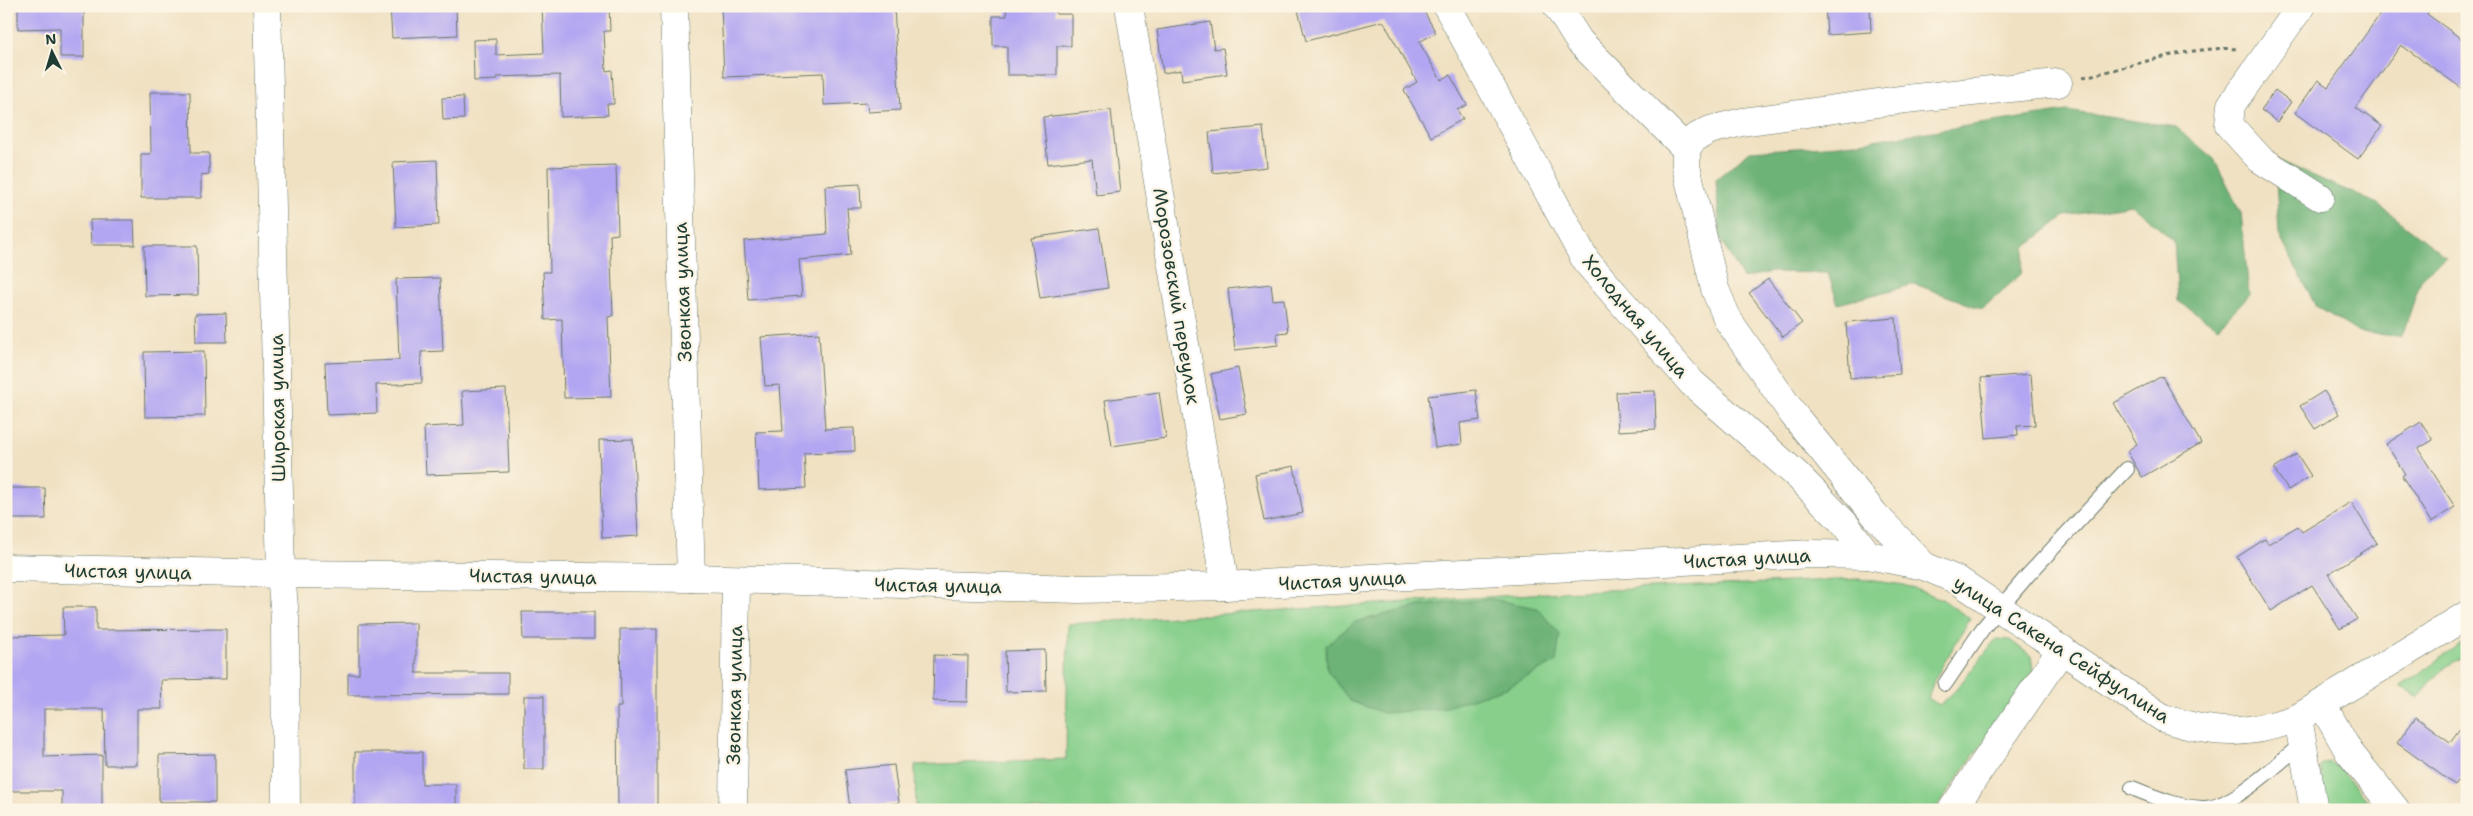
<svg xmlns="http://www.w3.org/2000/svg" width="2473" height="816" viewBox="0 0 2473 816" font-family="'Shantell Sans',sans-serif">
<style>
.green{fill:#87cf8b;stroke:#538660}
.forest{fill:#6db277;stroke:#467856}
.building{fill:#b2a6f2}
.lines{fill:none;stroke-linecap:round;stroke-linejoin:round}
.lane-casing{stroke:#687666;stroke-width:16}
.street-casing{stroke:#687666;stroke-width:29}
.secondary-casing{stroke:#687666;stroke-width:29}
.path{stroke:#687666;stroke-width:3;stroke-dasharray:4 4;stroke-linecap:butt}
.lane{stroke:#fff;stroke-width:14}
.street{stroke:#fff;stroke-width:28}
.secondary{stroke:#fff;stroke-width:28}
.labels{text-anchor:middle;stroke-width:4.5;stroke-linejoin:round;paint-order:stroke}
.street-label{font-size:19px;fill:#1f3d34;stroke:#fcf5e5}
</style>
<rect width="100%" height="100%" fill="#fcf5e5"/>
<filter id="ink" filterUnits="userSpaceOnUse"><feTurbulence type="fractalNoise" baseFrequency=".02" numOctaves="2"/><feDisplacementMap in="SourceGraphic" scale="10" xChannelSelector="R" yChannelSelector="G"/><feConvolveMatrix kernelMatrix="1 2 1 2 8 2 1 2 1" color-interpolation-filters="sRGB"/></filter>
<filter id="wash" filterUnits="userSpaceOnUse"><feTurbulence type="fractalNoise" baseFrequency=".0096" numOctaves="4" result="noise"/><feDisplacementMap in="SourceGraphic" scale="20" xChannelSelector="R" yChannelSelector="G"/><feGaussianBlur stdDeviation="1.12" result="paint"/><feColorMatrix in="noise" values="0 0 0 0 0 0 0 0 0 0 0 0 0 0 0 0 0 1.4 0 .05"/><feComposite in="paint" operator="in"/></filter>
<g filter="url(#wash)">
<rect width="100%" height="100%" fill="#f0e1c2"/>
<g class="green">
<path d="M 1859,579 L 1904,585 L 1942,599 L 1970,619 L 1934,680 L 1928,699 L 1940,705 L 1955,691 L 1996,639 L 2010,640 L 2031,656 L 2033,671 L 1935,810 L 916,810 L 915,765 L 1066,759 L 1068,624 L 1562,592 Z"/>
<path d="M 2467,640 L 2467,654 L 2443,668 L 2418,697 L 2401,686 Z"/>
<path d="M 2329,762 L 2340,769 L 2376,810 L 2324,810 L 2320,765 Z"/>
</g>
<g class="forest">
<path d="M 2067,111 L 2176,127 L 2214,159 L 2241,213 L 2249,295 L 2218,327 L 2178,301 L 2174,241 L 2132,205 L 2065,216 L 2025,247 L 2021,274 L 1982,309 L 1915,284 L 1838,304 L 1828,273 L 1772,272 L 1743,278 L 1720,238 L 1716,179 L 1750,151 L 1840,145 Z"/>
<path d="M 2275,159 L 2378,204 L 2446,257 L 2422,277 L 2402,336 L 2359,333 L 2316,306 L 2279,235 Z"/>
<path d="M 1491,599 L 1537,608 L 1560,634 L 1556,662 L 1506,688 L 1443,708 L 1384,713 L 1350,701 L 1327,670 L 1326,645 L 1355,622 L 1420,606 Z"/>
</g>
<g id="blocks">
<g class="building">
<path d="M 18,6 L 84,6 L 84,57 L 60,57 L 60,28 L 18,29 Z"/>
<path d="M 390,6 L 456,6 L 457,35 L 392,38 Z"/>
<path d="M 542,6 L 609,6 L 610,31 L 604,31 L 606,71 L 612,70 L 614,104 L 607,104 L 608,115 L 561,117 L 560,75 L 497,77 L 497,80 L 474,81 L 473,40 L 496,39 L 496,55 L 544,53 Z"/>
<path d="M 721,6 L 894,6 L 900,110 L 868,112 L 867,103 L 824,105 L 823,73 L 724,77 Z"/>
<path d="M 1006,6 L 1056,6 L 1056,14 L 1071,14 L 1071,46 L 1057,46 L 1057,75 L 1007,75 L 1007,46 L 993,46 L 993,16 L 1007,16 Z"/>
<path d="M 1313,6 L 1421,6 L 1436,33 L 1419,42 L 1441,80 L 1450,75 L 1467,105 L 1457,110 L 1463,119 L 1431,137 L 1404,90 L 1417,82 L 1383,21 L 1306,41 L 1298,10 Z"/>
<path d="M 1825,6 L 1870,6 L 1871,32 L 1827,35 Z"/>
<path d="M 2386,6 L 2432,6 L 2427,14 L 2467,43 L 2467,92 L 2401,45 L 2356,108 L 2382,126 L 2358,159 L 2295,113 L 2318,80 L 2328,87 Z"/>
<path d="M 1210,22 L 1214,49 L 1223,48 L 1227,74 L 1182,80 L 1181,70 L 1163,73 L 1157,30 Z"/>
<path d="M 2275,90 L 2291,102 L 2277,122 L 2261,110 Z"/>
<path d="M 150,92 L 190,92 L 191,153 L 209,153 L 209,174 L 201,175 L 201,198 L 141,198 L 141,154 L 151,154 Z"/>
<path d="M 463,97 L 464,119 L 443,120 L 442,98 Z"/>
<path d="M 1111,110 L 1120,192 L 1096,195 L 1092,159 L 1048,164 L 1043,117 Z"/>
<path d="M 1263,127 L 1267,167 L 1213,173 L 1209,132 Z"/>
<path d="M 437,160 L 439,225 L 396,227 L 393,162 Z"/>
<path d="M 616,165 L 618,234 L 610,235 L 613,316 L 608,317 L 611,397 L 564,398 L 562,319 L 545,320 L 543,272 L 550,272 L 548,167 Z"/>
<path d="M 860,184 L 861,208 L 847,208 L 851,255 L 799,260 L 802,296 L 748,300 L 744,241 L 827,234 L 825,186 Z"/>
<path d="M 90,220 L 134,220 L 135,245 L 91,245 Z"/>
<path d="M 1099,228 L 1108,288 L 1040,298 L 1031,238 Z"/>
<path d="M 144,246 L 197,246 L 198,295 L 145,296 Z"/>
<path d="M 440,278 L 443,351 L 421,352 L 422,383 L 376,385 L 377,413 L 327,415 L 325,363 L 399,360 L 396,279 Z"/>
<path d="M 1768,279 L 1802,323 L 1783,337 L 1749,293 Z"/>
<path d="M 1271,284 L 1273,300 L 1284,299 L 1288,332 L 1277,333 L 1278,345 L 1235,350 L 1228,289 Z"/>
<path d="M 226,313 L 227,342 L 196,342 L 195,314 Z"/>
<path d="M 1896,318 L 1900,374 L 1850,378 L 1846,322 Z"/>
<path d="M 819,333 L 825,429 L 854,428 L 855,451 L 804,453 L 806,488 L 759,490 L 756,432 L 783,431 L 780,385 L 765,386 L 761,337 Z"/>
<path d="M 204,351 L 205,416 L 145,417 L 144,352 Z"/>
<path d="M 1238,368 L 1247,414 L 1220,419 L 1211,374 Z"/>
<path d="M 2031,374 L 2035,425 L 2017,426 L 2018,435 L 1986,438 L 1981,378 Z"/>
<path d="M 2162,376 L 2201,443 L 2142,477 L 2127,451 L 2137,444 L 2114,403 Z"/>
<path d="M 506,389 L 509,472 L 426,475 L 424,427 L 464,425 L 462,391 Z"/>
<path d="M 1476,390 L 1480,420 L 1460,423 L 1462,444 L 1435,448 L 1428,396 Z"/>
<path d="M 1655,391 L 1656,429 L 1618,431 L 1616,392 Z"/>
<path d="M 2324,391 L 2339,414 L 2315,429 L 2300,406 Z"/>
<path d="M 1159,392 L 1166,438 L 1112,446 L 1105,400 Z"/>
<path d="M 2421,422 L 2433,440 L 2418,449 L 2455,507 L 2431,522 L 2402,476 L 2405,474 L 2386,444 Z"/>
<path d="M 633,439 L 638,536 L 602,538 L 599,440 Z"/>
<path d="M 2297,454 L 2311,476 L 2288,490 L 2274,469 Z"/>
<path d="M 1294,466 L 1303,513 L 1264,521 L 1255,474 Z"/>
<path d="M 6,488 L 45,488 L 46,519 L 6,519 Z"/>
<path d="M 2351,502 L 2377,543 L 2328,574 L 2357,619 L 2340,629 L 2312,585 L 2271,611 L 2237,557 L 2265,539 L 2268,544 L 2298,526 L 2302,532 Z"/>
<path d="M 63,607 L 96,607 L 96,630 L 226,629 L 226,679 L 161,680 L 162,709 L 137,709 L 137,765 L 105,765 L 104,709 L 44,709 L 44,757 L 102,755 L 102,810 L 62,810 L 62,791 L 6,791 L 6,636 L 64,635 Z"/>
<path d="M 522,612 L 594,612 L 594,639 L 523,639 Z"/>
<path d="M 416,623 L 416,673 L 508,673 L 508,694 L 348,695 L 348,674 L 359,674 L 359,624 Z"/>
<path d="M 620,629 L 657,629 L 657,810 L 618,810 L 617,707 L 621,707 Z"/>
<path d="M 1045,650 L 1046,691 L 1006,692 L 1005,651 Z"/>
<path d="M 934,655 L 968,656 L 967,702 L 933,701 Z"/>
<rect x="524" y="696" width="20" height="73"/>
<path d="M 2416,717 L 2450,742 L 2467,719 L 2467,769 L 2455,785 L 2397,743 Z"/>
<path d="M 355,752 L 422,752 L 422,784 L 456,784 L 456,810 L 355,810 Z"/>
<path d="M 215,754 L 215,802 L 159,802 L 159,755 Z"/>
<path d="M 894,765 L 899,803 L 850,808 L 845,770 Z"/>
</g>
</g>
</g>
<g filter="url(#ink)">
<use href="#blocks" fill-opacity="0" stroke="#687666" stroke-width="1"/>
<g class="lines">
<defs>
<g id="lane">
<path d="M 1945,684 L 1983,628 L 2028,575 L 2127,469"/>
<path d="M 2132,788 C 2155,797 2177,807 2202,808 C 2231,810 2280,761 2303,743"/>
</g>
<g id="street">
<path d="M 267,6 L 281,574 L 285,618 L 286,810"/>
<path d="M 674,6 L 691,578"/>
<path d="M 1129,6 L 1225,586"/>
<path d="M 1447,6 L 1586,261 L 1692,383 L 1797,475 L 1844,523 L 1868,555"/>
<path d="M 1557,6 L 1579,41 L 1686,149 L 1686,166 L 1715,289 L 1728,320 L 1793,414 L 1875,515 L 1924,566"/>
<path d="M 2301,6 L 2231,105 L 2229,125 L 2260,159 L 2320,197"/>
<path d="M 1686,149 L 1693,139 L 1710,130 L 1742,122 L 1906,99 L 2058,83"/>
<path d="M 2322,704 L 2349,752 L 2396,810"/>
<path d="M 2298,718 L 2314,810"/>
<path d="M 733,810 L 736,581"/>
<path d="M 1952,810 L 2062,649"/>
</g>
<path id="secondary" d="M 6,568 L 281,574 L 691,578 L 1079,589 L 1225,586 L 1811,554 L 1868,555 L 1924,566 L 1959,581 L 2163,718 C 2215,735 2246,736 2298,718 L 2467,615"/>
</defs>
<use href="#lane" class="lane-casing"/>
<use href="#street" class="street-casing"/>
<use href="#secondary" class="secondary-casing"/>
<path class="path" d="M 2083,77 C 2135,67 2185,45 2238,49"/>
<use href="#lane" class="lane"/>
<use href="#street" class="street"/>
<use href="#secondary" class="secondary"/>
</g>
</g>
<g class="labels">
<g class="street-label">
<text transform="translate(682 292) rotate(-92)" y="7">Звонкая улица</text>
<text transform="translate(1177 296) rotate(81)" y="7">Морозовский переулок</text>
<text transform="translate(1636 316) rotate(50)" y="7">Холодная улица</text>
<text transform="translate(277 408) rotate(-91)" y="7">Широкая улица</text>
<text transform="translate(1747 558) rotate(-3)" y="7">Чистая улица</text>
<text transform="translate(128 571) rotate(1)" y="7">Чистая улица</text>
<text transform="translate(533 576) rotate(1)" y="7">Чистая улица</text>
<text transform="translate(1342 580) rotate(-3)" y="7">Чистая улица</text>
<text transform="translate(938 585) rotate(1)" y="7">Чистая улица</text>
<text transform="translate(2062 649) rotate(33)" y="7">улица Сакена Сейфуллина</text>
<text transform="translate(734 695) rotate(-89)" y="7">Звонкая улица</text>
</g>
</g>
<rect width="2473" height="816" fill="none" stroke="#fcf5e5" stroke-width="25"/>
<g transform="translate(52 52) rotate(355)" stroke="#fcf5e5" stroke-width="4" paint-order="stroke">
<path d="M0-4L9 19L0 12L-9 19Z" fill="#1f3d34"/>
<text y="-8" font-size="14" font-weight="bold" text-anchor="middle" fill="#1f3d34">N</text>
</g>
</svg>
